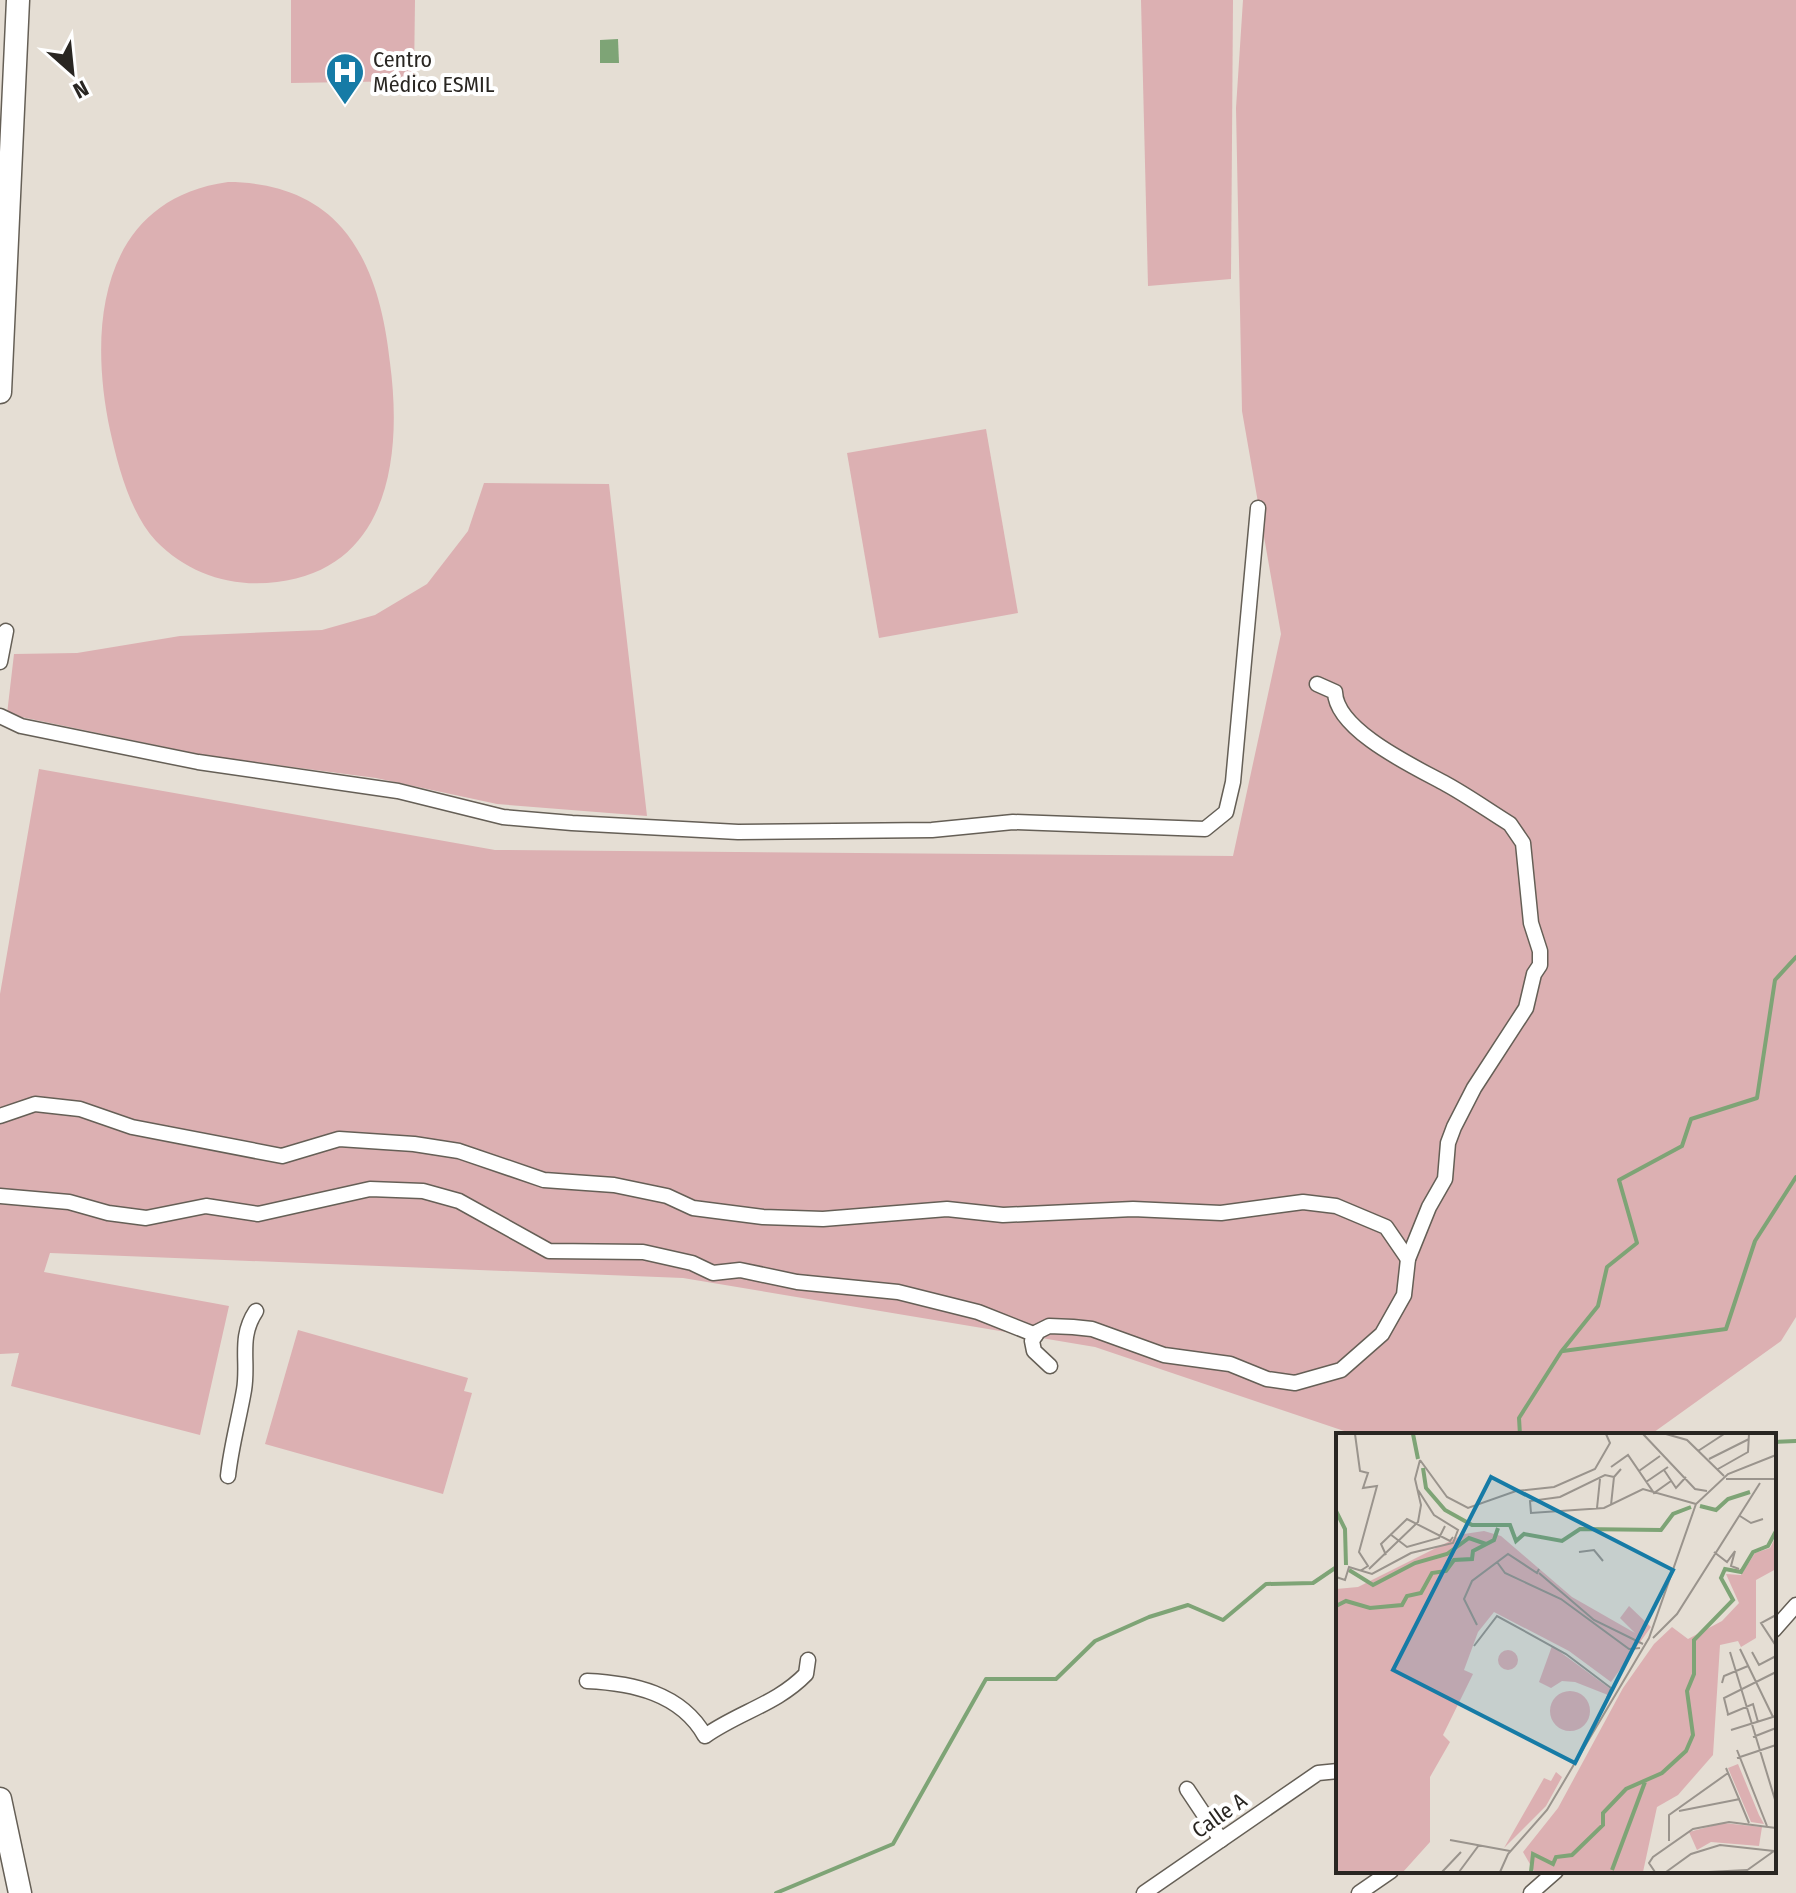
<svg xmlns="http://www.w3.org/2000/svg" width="1796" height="1893" viewBox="0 0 1796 1893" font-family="'Fira Sans Condensed',sans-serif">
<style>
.green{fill:#dcb0b2}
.water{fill:#7ea476}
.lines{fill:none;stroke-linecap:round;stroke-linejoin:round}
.stream{stroke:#7ea476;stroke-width:4}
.minor-casing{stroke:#655f56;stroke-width:17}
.primary-casing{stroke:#655f56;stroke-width:25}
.minor{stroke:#fff;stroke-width:14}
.primary{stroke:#fff;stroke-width:22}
.labels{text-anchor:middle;stroke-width:8;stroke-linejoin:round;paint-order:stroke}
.poi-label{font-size:22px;fill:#292622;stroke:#fff;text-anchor:start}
.street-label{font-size:22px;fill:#292622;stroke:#fff}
.inset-river{fill:none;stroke:#7ea476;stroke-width:4}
.inset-road{fill:none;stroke:#9a948d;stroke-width:2}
.view{fill:#167ba6;fill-opacity:0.15;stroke:#167ba6;stroke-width:4}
.inset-edge{fill:none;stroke:#292622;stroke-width:4}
</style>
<rect width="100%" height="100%" fill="#e5ded4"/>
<g class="green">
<path d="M 291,0 L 415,0 L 414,76 L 411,81 L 291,83 Z"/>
<path d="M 1141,0 L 1233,0 L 1231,279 L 1148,286 Z"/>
<path d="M 1243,0 L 1796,0 L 1796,1317 L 1781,1341 L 1650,1435 L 1356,1435 L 1095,1347 L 683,1278 L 50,1253 L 44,1272 L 229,1306 L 200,1435 L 11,1386 L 19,1353 L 0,1354 L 0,994 L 39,769 L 495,850 L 1233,856 L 1281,634 L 1242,411 L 1236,108 Z"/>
<path d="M 228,182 C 271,182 314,195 342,228 C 374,265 385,317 390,363 C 402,453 391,568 277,582 C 232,588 188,574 156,541 C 130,513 118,466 110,430 C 88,326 100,200 228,182 Z"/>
<path d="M 986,429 L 1018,613 L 879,638 L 847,453 Z"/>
<path d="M 484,483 L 609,484 L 647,816 L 497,804 L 376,778 L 208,756 L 7,714 L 14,654 L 77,653 L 180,636 L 322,630 L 375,615 L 427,584 L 468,531 Z"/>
<path d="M 298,1330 L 468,1378 L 464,1391 L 472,1393 L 443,1494 L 265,1444 Z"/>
</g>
<path class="water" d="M 618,39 L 619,63 L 600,63 L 600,40 Z"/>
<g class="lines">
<g class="stream">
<path d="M 1563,1351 L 1726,1329 L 1755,1241 L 1796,1177"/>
<path d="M 1520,1435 L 1519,1418 L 1561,1352 L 1598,1306 L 1607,1267 L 1637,1243 L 1619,1180 L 1682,1146 L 1691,1119 L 1757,1098 L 1775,980 L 1796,957"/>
<path d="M 1774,1442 L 1796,1441"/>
<path d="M 1338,1507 L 1338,1510"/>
<path d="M 776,1893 L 893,1844 L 986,1679 L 1056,1679 L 1095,1641 L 1149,1617 L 1188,1605 L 1223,1620 L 1266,1584 L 1313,1583 L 1338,1566"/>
</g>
<defs>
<g id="minor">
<path d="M 0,662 L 6,631"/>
<path d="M 0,716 L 21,726 L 198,762 L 398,791 L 503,817 L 572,823 L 738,832 L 932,830 L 1013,822 L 1205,829 L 1226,812 L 1233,782 L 1258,508"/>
<path d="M 0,1116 L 35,1104 L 80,1109 L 132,1127 L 282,1156 L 339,1139 L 414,1144 L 459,1151 L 544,1180 L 614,1185 L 667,1196 L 693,1208 L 763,1217 L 823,1219 L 947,1209 L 1003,1215 L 1133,1209 L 1221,1213 L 1303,1202 L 1336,1206 L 1386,1227 L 1408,1259"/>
<path d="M 0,1196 L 69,1202 L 108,1213 L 146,1218 L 206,1206 L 258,1214 L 370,1189 L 423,1191 L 459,1201 L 549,1251 L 643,1252 L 692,1263 L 713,1273 L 740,1270 L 797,1282 L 898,1292 L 978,1312 L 1036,1335"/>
<path d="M 1050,1366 L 1034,1351 L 1032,1341 L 1037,1332 L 1049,1326 L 1073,1327 L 1092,1329 L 1164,1355 L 1230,1364 L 1267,1379 L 1295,1383 L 1341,1370 L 1382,1334 L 1404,1295 L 1408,1259 L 1429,1207 L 1445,1179 L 1448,1143 L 1454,1127 L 1474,1088 L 1526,1008 L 1534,974 L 1540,965 L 1540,951 L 1531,923 L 1523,843 L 1510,824 C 1489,811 1468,796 1446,784 C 1417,768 1336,731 1335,692 L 1317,684"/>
<path d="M 228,1476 C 231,1447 239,1419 244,1390 C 249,1361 238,1338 256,1311"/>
<path d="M 1774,1630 L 1796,1605"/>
<path d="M 587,1681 C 632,1683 681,1693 705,1736 C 739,1712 777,1704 806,1674 L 808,1660"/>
<path d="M 1187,1789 L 1221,1840"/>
<path d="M 1144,1893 L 1318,1773 L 1338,1771"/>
<path d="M 1359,1893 L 1391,1871"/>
<path d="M 1531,1893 L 1556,1871"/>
</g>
<g id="primary">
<path d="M 0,392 L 18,0"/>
<path d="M 0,1799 L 20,1893"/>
</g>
</defs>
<use href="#minor" class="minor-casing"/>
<use href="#primary" class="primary-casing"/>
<use href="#minor" class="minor"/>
<use href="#primary" class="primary"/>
</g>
<defs>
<symbol id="hospital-pin" viewBox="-11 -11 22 30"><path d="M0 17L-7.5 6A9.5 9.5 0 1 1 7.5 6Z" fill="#167ba6" stroke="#fff"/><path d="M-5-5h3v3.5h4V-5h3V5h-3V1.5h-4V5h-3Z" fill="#fff"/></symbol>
</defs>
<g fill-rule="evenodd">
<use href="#hospital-pin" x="323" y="50" width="44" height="60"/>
</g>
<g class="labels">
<g class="poi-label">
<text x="373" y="67">Centro<tspan x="373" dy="25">Médico ESMIL</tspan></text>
</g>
<g class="street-label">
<text transform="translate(1219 1815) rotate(-35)" y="8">Calle A</text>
</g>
</g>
<g transform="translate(1336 1433)">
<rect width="440" height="440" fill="#e5ded4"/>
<path d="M 148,98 L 165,103 L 236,164 L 299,200 L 284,185 L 293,173 L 315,194 L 275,249 L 233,218 L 158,179 L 142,199 L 128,237 L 137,241 L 107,302 L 114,309 L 94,344 L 94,409 L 67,439 L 0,439 L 0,156 L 22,154 L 128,101 ZM 440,103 L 440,136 L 420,147 L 420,205 L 405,214 L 402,208 L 384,212 L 377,322 L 342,362 L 321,374 L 307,439 L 198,438 L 187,419 L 222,375 L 287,255 L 318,211 L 336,194 L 352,206 L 386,188 L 403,170 L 390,141 L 405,142 L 419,120 L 434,115 ZM 216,213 L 276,257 L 272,262 L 239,249 L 226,248 L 215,255 L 203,249 ZM162 227a10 10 0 1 1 20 0a10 10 0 1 1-20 0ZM214 278a20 20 0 1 1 40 0a20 20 0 1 1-40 0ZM 402,331 L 423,382 L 428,391 L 415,389 L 392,335 ZM 220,339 L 226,344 L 210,373 L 168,415 L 208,345 L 215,348 ZM 387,390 L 426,394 L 423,413 L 375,409 L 361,417 L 353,399 Z" fill="#dcb0b2"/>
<path class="inset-river" d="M 77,1 L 82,26M 87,35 L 90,55 L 109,77 L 136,92 L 174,92 L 180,108 L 188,101 L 226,108 L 244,96 L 325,97 L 337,81 L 355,74M 364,73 L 380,77 L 392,66 L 414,59M 0,78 L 9,96 L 10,132M 13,137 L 37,152 L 79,130 L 111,121 L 133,105 L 150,111M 0,173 L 10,168 L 34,175 L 66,172 L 71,163 L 85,160 L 96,140 L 110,138 L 118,127 L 136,126 L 137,118 L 158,107 L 162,95M 276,437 L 309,349M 195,439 L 197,421 L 217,431 L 220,424 L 236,422 L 267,392 L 267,380 L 290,356 L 326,340 L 350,318 L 357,302 L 351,258 L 358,241 L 358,207 L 397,167 L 385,145 L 389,136 L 405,139 L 417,119 L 432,113 L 440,98"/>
<path class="inset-road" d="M 19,1 L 24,38 L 32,40 L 27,55 L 41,53 L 23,119 L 32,133 L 24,138M 307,1 L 359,56 L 371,58M 330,1 L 351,7 L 388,43M 362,18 L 388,1M 373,26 L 413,6M 84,27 L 111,64 L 132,75 L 180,58 L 218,54 L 259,36 L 274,10 L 270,1M 275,34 L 292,22 L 318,60 L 335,48M 382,36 L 412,19 L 413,1M 328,37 L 340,55 L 350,44M 303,38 L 324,23M 278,44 L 269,42 L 224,64 L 194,68 L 195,80 L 268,75 L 307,56 L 360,71M 390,46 L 440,46M 310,49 L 332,34M 275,72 L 278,44 L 285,36M 261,75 L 264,46M 404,83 L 415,90 L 427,86M 54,101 L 71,114 L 103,105 L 109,93M 243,119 L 258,117 L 267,128M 378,119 L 391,129 L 399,118 L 395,133 L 403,136M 50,122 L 45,111 L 71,86 L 114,108 L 117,104M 161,129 L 169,140 L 225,166 L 293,216 L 304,215M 33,136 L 82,89 L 85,72 L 79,46 L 84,27M 203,140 L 258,187 L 307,211M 0,144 L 9,147 L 13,134 L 36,141 L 75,120 L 117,110 L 122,97 L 98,82 L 82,57M 440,182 L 425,190 L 440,213M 141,192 L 128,166 L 136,148 L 172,121 L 201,140 L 203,136M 317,205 L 341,181 L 424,50M 138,213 L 161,183 L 230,221 L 275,255 L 271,265M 404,216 L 437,284M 394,219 L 440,370M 416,219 L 423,232 L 440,223M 386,250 L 388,243 L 412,233M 392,281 L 388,265 L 440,239M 391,282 L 417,271 L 422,289M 395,297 L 440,283M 417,304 L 440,295M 401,317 L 431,393M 401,325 L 440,312M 390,335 L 413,390M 343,378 L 404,366M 114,407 L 174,418M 333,408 L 333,382 L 392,340M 410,438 L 438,418M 106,439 L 125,419M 123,439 L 143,412M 164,439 L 172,421 L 211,377 L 313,205 L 360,71 L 392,41 L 440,22M 319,439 L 313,430 L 317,424 L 357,396 L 393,389 L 440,395M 330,439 L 355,421 L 384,412 L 438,418M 372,439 L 411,437"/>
<path class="view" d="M 155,44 L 337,137 L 239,330 L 57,237 Z"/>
<rect width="440" height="440" class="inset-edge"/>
</g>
<g transform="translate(72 72) rotate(153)" stroke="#ffffff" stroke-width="6" paint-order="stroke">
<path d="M0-6L14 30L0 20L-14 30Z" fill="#292622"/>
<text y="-12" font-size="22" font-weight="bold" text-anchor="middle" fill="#292622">N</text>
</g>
</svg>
